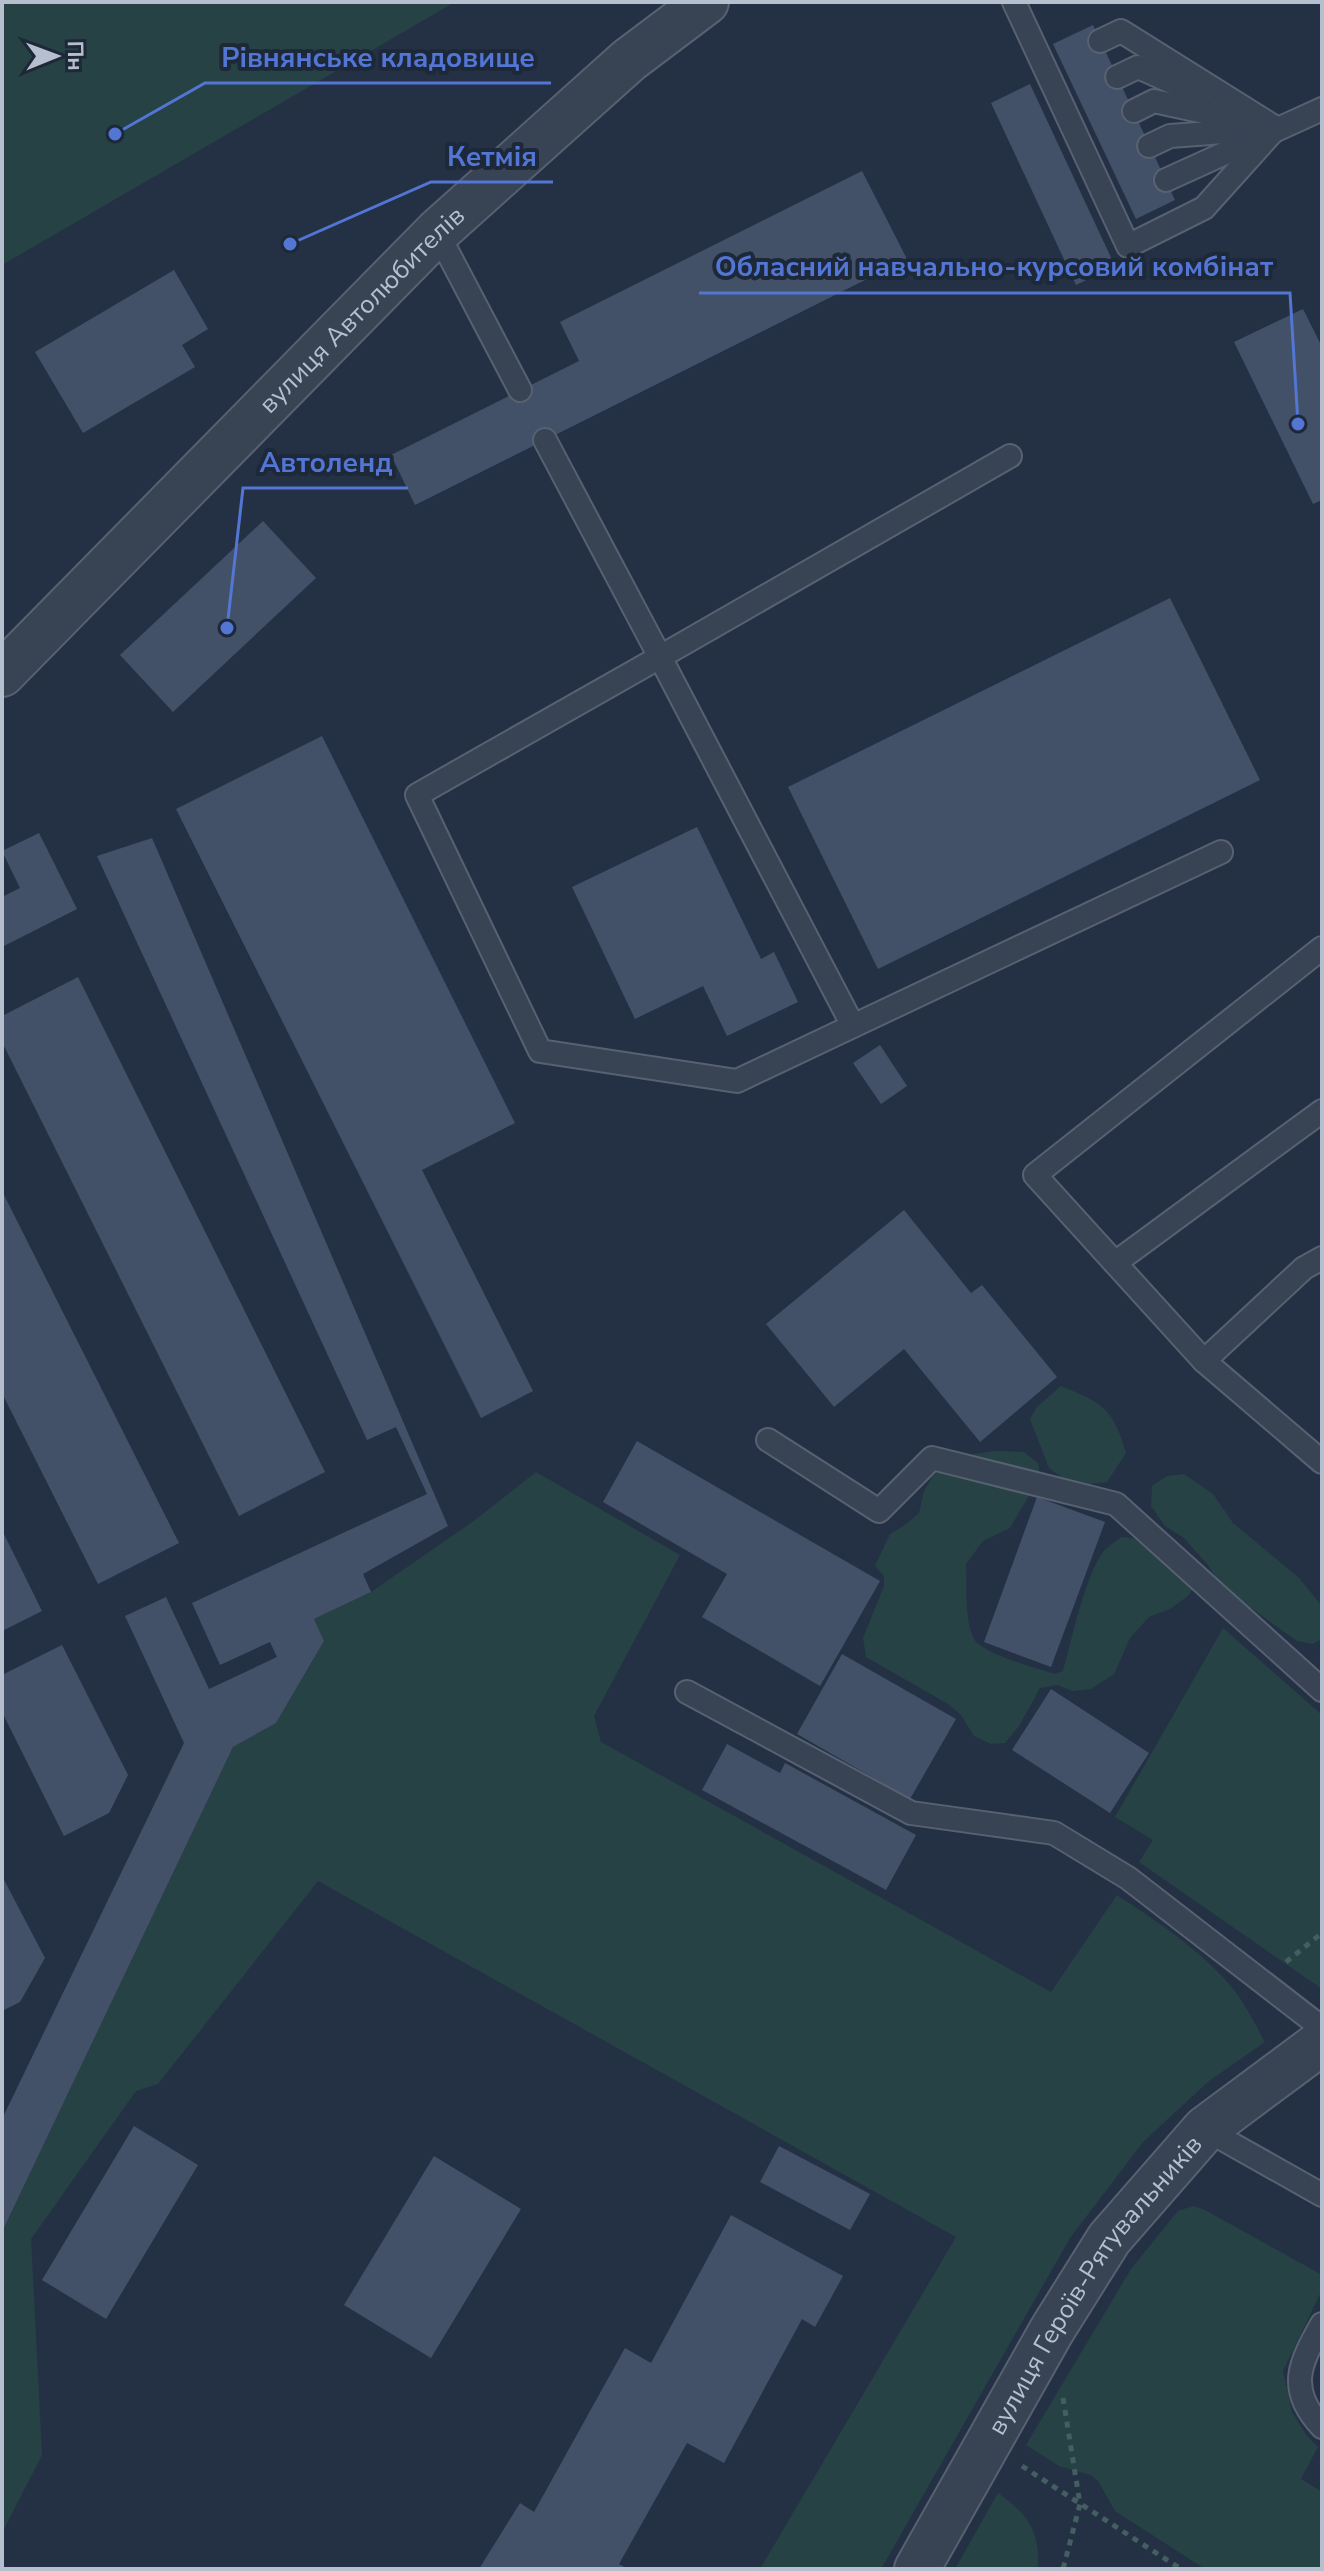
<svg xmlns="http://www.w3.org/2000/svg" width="1324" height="2571" viewBox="0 0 1324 2571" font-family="'Nunito Sans',sans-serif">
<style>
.green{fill:#264245}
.building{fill:#425167}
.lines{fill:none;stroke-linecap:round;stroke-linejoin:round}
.service-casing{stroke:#576171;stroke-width:26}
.minor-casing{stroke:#576171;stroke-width:48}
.tertiary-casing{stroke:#576171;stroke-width:48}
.path{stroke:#445e61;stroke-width:5;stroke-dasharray:6 6;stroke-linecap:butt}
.service{stroke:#384354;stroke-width:22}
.minor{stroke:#384354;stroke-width:44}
.tertiary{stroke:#384354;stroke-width:44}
.labels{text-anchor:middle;stroke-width:8;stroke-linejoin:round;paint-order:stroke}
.street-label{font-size:26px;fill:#b6bfcd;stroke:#1d2839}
.leader{fill:none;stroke:#5376d4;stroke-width:3}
.callout-dot{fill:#5376d4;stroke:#1d2839;stroke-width:3}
.callout-label{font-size:28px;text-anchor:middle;font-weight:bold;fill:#5376d4;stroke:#1d2839;stroke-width:8;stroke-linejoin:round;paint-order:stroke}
</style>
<rect width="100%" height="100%" fill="#243145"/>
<g class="green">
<path d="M 2,2 L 455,2 L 2,265 Z"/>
<path d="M 1061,1386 C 1102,1403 1113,1408 1126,1453 L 1107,1482 L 1074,1486 L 1049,1468 L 1030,1419 L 1037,1407 Z"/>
<path d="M 996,1451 L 1024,1452 L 1038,1463 L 1040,1477 L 1010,1528 L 983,1541 L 966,1564 C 967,1587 964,1618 974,1639 C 981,1653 1038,1669 1055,1674 L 1063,1671 C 1071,1643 1087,1567 1106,1549 C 1110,1545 1116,1541 1121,1537 L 1178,1543 L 1196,1561 L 1196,1584 L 1188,1596 L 1170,1609 L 1149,1617 L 1130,1638 L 1114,1674 L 1091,1689 L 1072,1691 L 1058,1685 L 1040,1688 L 1019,1726 L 1005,1743 L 991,1744 L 974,1736 L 961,1715 L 948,1704 L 866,1657 L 863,1638 L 884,1586 L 884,1576 L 875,1566 L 890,1534 L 905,1525 L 919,1513 L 924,1491 L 933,1476 L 957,1456 Z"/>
<path d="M 536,1472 L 680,1555 L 594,1716 L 601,1742 L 1051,1992 L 1117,1895 C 1156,1921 1198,1948 1229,1984 C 1244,2001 1254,2022 1265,2042 L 1209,2081 L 1143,2142 L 1070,2238 L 881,2569 L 760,2569 L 956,2237 L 318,1881 L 158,2084 L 136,2091 L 31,2239 L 42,2455 L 2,2533 L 2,2232 L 233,1747 L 276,1723 L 324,1641 L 314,1619 L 371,1592 L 471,1523 Z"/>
<path d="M 1184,1474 L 1213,1494 L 1233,1523 L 1299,1578 L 1322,1606 L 1322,1639 L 1312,1644 L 1297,1641 L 1223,1588 L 1208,1565 L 1184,1538 L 1165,1526 L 1151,1506 L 1152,1486 L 1167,1476 Z"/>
<path d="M 1223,1628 L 1322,1715 L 1322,1989 L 1139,1862 L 1153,1840 L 1115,1817 Z"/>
<path d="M 1193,2206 L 1205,2210 L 1322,2275 L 1322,2290 L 1283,2371 L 1292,2412 L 1307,2436 L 1318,2447 L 1301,2479 L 1322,2492 L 1322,2569 L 1205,2569 L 1115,2511 L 1098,2481 L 1091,2475 L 1059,2466 L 1026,2445 L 1131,2269 L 1178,2211 Z"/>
<path d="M 998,2493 C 1028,2514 1040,2531 1038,2569 L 955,2569 Z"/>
</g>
<g class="building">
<path d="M 1093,25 L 1175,200 L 1136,219 L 1053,44 Z"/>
<path d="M 1030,84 L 1115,266 L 1076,285 L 991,103 Z"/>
<path d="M 862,171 L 907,259 L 415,505 L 391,455 L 579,361 L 560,322 Z"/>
<path d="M 174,270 L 208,329 L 182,345 L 195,367 L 83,433 L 35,352 Z"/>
<path d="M 1303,309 L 1322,347 L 1322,500 L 1313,504 L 1234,342 Z"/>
<path d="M 263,521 L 316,578 L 173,712 L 120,655 Z"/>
<path d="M 1170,598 L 1260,780 L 878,969 L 788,787 Z"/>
<path d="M 322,736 L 515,1123 L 422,1170 L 533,1391 L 481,1418 L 176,809 Z"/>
<path d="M 697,827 L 761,959 L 774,952 L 798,1002 L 727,1036 L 703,986 L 635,1019 L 572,887 Z"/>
<path d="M 39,833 L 77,909 L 2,947 L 2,897 L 20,888 L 2,851 Z"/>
<path d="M 152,838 L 448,1526 L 363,1574 L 371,1592 L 314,1619 L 324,1641 L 276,1723 L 233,1747 L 2,2232 L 2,2119 L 184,1743 L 125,1616 L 166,1597 L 209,1689 L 277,1657 L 270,1642 L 220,1665 L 192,1603 L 427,1494 L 396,1427 L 367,1440 L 97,856 Z"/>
<path d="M 78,977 L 325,1472 L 239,1516 L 2,1042 L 2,1016 Z"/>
<path d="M 880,1045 L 907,1086 L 881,1104 L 853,1063 Z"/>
<path d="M 2,1191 L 179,1543 L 98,1584 L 2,1393 Z"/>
<path d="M 904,1210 L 971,1293 L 982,1285 L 1057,1377 L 980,1442 L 904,1349 L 834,1407 L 766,1324 Z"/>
<path d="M 637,1441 L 880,1581 L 820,1686 L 702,1617 L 727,1574 L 603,1502 Z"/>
<path d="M 1037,1497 L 1105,1522 L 1051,1667 L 984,1642 Z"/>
<path d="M 2,1530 L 42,1611 L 2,1631 Z"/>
<path d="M 62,1645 L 128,1775 L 109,1813 L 64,1836 L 2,1712 L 2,1675 Z"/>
<path d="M 842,1654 L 956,1719 L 910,1799 L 797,1734 Z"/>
<path d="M 1051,1689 L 1149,1753 L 1110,1813 L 1012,1750 Z"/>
<path d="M 727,1744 L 780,1773 L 785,1763 L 916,1835 L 886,1890 L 702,1790 Z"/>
<path d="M 2,1876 L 45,1958 L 20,2002 L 2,2011 Z"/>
<path d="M 134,2126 L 198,2165 L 106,2319 L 42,2280 Z"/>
<path d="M 779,2146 L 870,2194 L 850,2230 L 760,2182 Z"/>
<path d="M 434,2156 L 521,2209 L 431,2358 L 344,2305 Z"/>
<path d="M 731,2215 L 843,2276 L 815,2327 L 802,2319 L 724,2463 L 687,2443 L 619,2564 L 628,2569 L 479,2569 L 520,2503 L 534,2512 L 625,2348 L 651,2363 Z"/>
</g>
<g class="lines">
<defs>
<g id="service">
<path d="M 1014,2 L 1128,246 L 1204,208 L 1276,128"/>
<path d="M 1100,41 L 1121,31 L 1276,128"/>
<path d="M 1117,77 L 1138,67 L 1205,97"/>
<path d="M 1134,111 L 1154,101 L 1259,124"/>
<path d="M 1149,146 L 1170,136 L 1251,130"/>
<path d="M 1166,180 L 1322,109"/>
<path d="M 437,232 L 520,390"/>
<path d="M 545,440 L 660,657 L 1010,456"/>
<path d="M 853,1026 L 737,1081 L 540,1051 L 417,795 L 660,657 L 853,1026 L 1221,852"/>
<path d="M 1322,1258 L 1304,1268 L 1204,1361 L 1322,1462"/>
<path d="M 1115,1263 L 1322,1111"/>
<path d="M 1204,1361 L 1035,1175 L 1322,948"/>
<path d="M 768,1440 L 879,1511 L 932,1458 L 1116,1504 L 1322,1690"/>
<path d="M 687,1692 L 911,1813 L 1054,1833 L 1128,1878 L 1322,2028"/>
<path d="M 1205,2129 L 1322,2195"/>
<path d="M 1322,2324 C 1300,2363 1286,2389 1322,2427"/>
</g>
<g id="minor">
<path id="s1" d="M 2,674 L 437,232 L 629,60 L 706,2"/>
</g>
<g id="tertiary">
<path id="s2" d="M 917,2569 L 1052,2330 L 1109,2239 L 1205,2129 L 1322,2042"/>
</g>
</defs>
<use href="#service" class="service-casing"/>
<use href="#minor" class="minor-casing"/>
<use href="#tertiary" class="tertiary-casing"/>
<g class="path">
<path d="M 1286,1962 L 1322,1933"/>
<path d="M 1063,2398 L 1080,2504 L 1063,2569"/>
<path d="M 1022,2466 L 1181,2569"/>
</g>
<use href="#service" class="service"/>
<use href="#minor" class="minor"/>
<use href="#tertiary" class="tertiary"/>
</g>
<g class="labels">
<g class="street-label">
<text dy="9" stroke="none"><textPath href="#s1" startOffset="512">вулиця Автолюбителів</textPath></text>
<text dy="9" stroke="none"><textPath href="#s2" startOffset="336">вулиця Героїв-Рятувальників</textPath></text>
</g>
</g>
<path class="leader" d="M115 134L205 83H551M290 244L431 182H553M1298 424L1290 293H699M227 628L243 488H408"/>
<g class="callout-dot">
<circle cx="115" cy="134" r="8"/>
<circle cx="290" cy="244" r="8"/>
<circle cx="1298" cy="424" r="8"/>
<circle cx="227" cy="628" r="8"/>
</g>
<g class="callout-label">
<text x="378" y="67">Рівнянське кладовище</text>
<text x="492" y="166">Кетмія</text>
<text x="994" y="276">Обласний навчально-курсовий комбінат</text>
<text x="326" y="472">Автоленд</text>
</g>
<rect width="1324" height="2571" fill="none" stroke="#b6bfcd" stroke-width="8"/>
<g transform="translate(56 56) rotate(89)" stroke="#1d2839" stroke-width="6" paint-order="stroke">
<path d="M0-6L14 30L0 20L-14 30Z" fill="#b6bfcd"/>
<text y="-12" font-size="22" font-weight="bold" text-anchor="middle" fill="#b6bfcd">Пн</text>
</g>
</svg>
